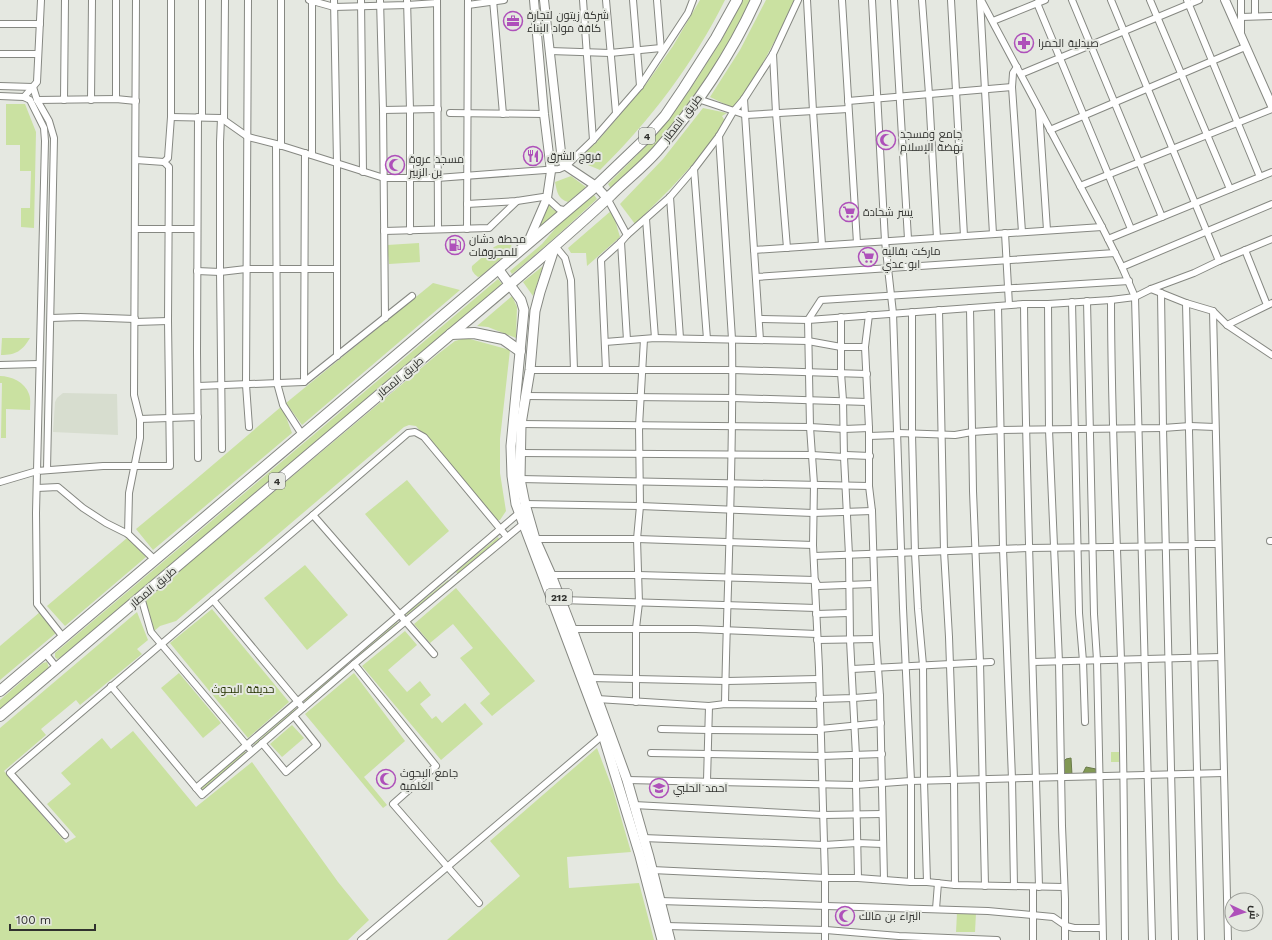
<svg xmlns="http://www.w3.org/2000/svg" width="1272" height="940" viewBox="0 0 1272 940" font-family="'Work Sans',Cairo,sans-serif">
<style>
.built{fill:#d7ddcf}
.green{fill:#cae1a1}
.water{fill:#829955;stroke:#697a49}
.lines{fill:none;stroke-linecap:round;stroke-linejoin:round}
.minor-casing{stroke:#868882;stroke-width:8}
.secondary-casing{stroke:#868882;stroke-width:10}
.primary-casing{stroke:#868882;stroke-width:11}
.trunk-casing{stroke:#868882;stroke-width:12}
.minor{stroke:#fff;stroke-width:6}
.secondary{stroke:#fff;stroke-width:8}
.primary{stroke:#fff;stroke-width:9}
.trunk{stroke:#fff;stroke-width:10}
.labels{text-anchor:middle;stroke-width:4;stroke-linejoin:round;paint-order:stroke}
.shield{fill:#e5e8e1;stroke:#666864;stroke-width:1}
.shield-label{font-size:10px;font-weight:bold;fill:#30312e}
.poi-label{font-size:11px;fill:#30312e;stroke:#e5e8e1;text-anchor:start}
.street-label{font-size:11px;fill:#30312e;stroke:#e5e8e1}
.park-label{font-size:11px;fill:#253300;stroke:#e5e8e1}
</style>
<rect width="100%" height="100%" fill="#e5e8e1"/>
<path class="built" d="M 63,393 L 117,394 L 118,435 L 53,432 L 55,402 L 57,398 Z"/>
<g class="green">
<path d="M 700,0 L 725,0 C 693,64 651,120 600,170 L 576,160 L 596,143 L 647,83 L 673,46 Z"/>
<path d="M 743,0 L 751,0 C 727,53 691,105 653,148 C 640,162 625,175 611,189 L 608,184 L 647,145 L 668,119 L 689,91 L 721,41 Z"/>
<path d="M 766,0 L 795,0 L 780,31 L 755,78 L 733,108 L 710,97 L 740,50 Z"/>
<path d="M 6,104 L 25,104 L 36,132 L 34,228 L 21,227 L 21,208 L 30,208 L 31,171 L 20,171 L 20,145 L 6,145 Z"/>
<path d="M 703,108 L 727,113 L 722,116 L 725,121 L 703,153 L 671,188 L 635,224 L 620,204 L 663,159 Z"/>
<path d="M 571,176 L 586,187 L 568,202 C 558,199 557,192 555,182 Z"/>
<path d="M 594,195 L 597,199 C 569,225 542,250 512,274 L 510,271 L 542,244 L 560,223 Z"/>
<path d="M 548,202 L 552,209 L 558,212 L 540,227 L 539,226 Z"/>
<path d="M 612,210 L 620,237 L 587,266 L 586,253 L 571,253 L 568,248 Z"/>
<path d="M 419,243 L 420,262 L 389,264 L 387,245 Z"/>
<path d="M 498,245 L 511,245 L 513,248 L 481,276 L 478,277 C 474,274 471,271 472,266 L 494,247 Z"/>
<path d="M 543,266 L 533,296 L 523,282 Z"/>
<path d="M 498,279 L 502,284 L 60,658 L 57,659 L 55,657 L 55,653 Z"/>
<path d="M 433,283 L 460,290 L 302,425 L 286,403 Z"/>
<path d="M 512,296 L 517,307 L 516,338 L 488,327 L 477,326 Z"/>
<path d="M 2,338 L 30,338 C 22,351 16,355 1,355 Z"/>
<path d="M 462,339 L 470,339 L 510,350 L 500,439 L 500,473 L 506,511 L 500,520 L 494,520 L 416,426 L 409,425 L 404,427 L 176,621 L 160,626 L 152,633 L 144,601 L 438,354 L 455,341 Z"/>
<path d="M 0,376 C 11,376 25,382 29,394 C 31,399 30,405 30,410 L 6,409 L 6,438 L 1,438 L 2,383 L 0,383 Z"/>
<path d="M 282,406 L 292,433 L 153,550 L 136,529 L 188,486 Z"/>
<path d="M 407,480 L 449,531 L 409,566 L 365,514 Z"/>
<path d="M 498,537 L 499,539 L 458,574 L 456,572 Z"/>
<path d="M 127,538 L 146,557 L 65,626 L 47,606 Z"/>
<path d="M 305,565 L 348,615 L 307,650 L 264,598 Z"/>
<path d="M 448,580 L 449,581 L 407,615 L 406,614 Z"/>
<path d="M 456,588 L 535,681 L 492,716 L 480,703 L 490,694 L 460,658 L 473,648 L 453,624 L 430,643 L 414,624 Z"/>
<path d="M 212,609 L 289,702 L 248,738 L 170,643 Z"/>
<path d="M 40,612 L 56,633 L 0,680 L 0,646 Z"/>
<path d="M 137,612 L 148,640 L 137,649 L 142,654 L 80,705 L 76,700 L 41,729 L 46,735 L 4,771 L 66,843 L 76,837 L 47,804 L 71,784 L 61,773 L 102,738 L 111,749 L 133,731 L 196,807 L 252,762 L 338,882 L 369,920 L 348,940 L 0,940 L 0,728 Z"/>
<path d="M 397,622 L 398,624 L 357,658 L 356,657 Z"/>
<path d="M 405,631 L 417,645 L 388,670 L 407,692 L 420,681 L 431,695 L 420,704 L 432,719 L 436,716 L 442,723 L 465,703 L 483,724 L 441,760 L 362,666 Z"/>
<path d="M 47,662 L 49,668 L 0,709 L 0,700 L 43,663 Z"/>
<path d="M 347,665 L 348,666 L 305,702 L 304,700 Z"/>
<path d="M 179,673 L 221,723 L 203,738 L 161,688 Z"/>
<path d="M 354,673 L 405,741 L 364,777 L 387,805 L 383,808 L 305,714 Z"/>
<path d="M 296,708 L 297,709 L 255,745 L 254,744 Z"/>
<path d="M 292,725 L 304,738 L 282,757 L 270,744 Z"/>
<path d="M 597,748 L 613,790 L 631,852 L 567,857 L 569,888 L 639,883 L 654,940 L 447,940 L 520,876 L 490,841 Z"/>
<path d="M 245,751 L 246,753 L 201,791 L 200,789 Z"/>
<rect x="1111" y="752" width="8" height="10"/>
<path d="M 957,913 L 976,913 L 975,932 L 956,932 Z"/>
</g>
<g class="water">
<path d="M 1071,758 L 1072,775 L 1064,775 L 1063,762 L 1066,759 Z"/>
<path d="M 1086,767 L 1096,769 L 1097,775 L 1082,775 Z"/>
</g>
<g class="lines">
<defs>
<g id="minor">
<path d="M 202,0 L 202,117"/>
<path d="M 248,0 L 246,385 L 249,427"/>
<path d="M 281,0 L 281,146"/>
<path d="M 309,0 L 334,7 L 407,5 L 437,3"/>
<path d="M 334,0 L 337,163 L 337,356"/>
<path d="M 361,0 L 363,172"/>
<path d="M 380,0 L 383,110 L 385,318"/>
<path d="M 407,0 L 410,109 L 410,231"/>
<path d="M 437,0 L 438,229"/>
<path d="M 493,0 L 503,114"/>
<path d="M 583,0 L 593,140"/>
<path d="M 606,0 L 616,113"/>
<path d="M 633,0 L 640,86"/>
<path d="M 657,0 L 661,50"/>
<path d="M 807,0 L 813,111 L 822,245"/>
<path d="M 842,0 L 857,243"/>
<path d="M 872,0 L 885,241 L 893,313 L 903,608 L 911,781 L 911,882"/>
<path d="M 894,0 L 908,239"/>
<path d="M 922,0 L 929,94 L 937,238"/>
<path d="M 951,0 L 964,236"/>
<path d="M 980,0 L 993,234"/>
<path d="M 981,0 L 1102,227 L 1122,267 L 1135,297 L 1152,940"/>
<path d="M 1072,0 L 1162,217"/>
<path d="M 1111,0 L 1219,261"/>
<path d="M 1150,0 L 1230,189"/>
<path d="M 1187,0 L 1260,177"/>
<path d="M 1241,0 L 1241,34"/>
<path d="M 1255,0 L 1255,16"/>
<path d="M 1037,3 L 1131,229"/>
<path d="M 468,5 L 504,0"/>
<path d="M 1241,17 L 1272,16"/>
<path d="M 993,21 L 1045,0"/>
<path d="M 0,24 L 40,24"/>
<path d="M 550,51 L 610,53 L 661,48"/>
<path d="M 0,54 L 38,54"/>
<path d="M 773,54 L 776,113 L 787,248"/>
<path d="M 1017,67 L 1013,73 L 1012,87 L 1022,232"/>
<path d="M 1021,74 L 1199,0"/>
<path d="M 0,86 L 33,87 L 37,100 L 49,121 L 54,138 L 47,470"/>
<path d="M 0,96 L 24,97 L 30,100 L 44,128 L 45,141 L 37,471 L 0,482"/>
<path d="M 24,97 L 37,82 L 41,0"/>
<path d="M 116,99 L 116,0"/>
<path d="M 698,99 L 746,115 L 848,109"/>
<path d="M 744,99 L 760,340"/>
<path d="M 37,100 L 116,99 L 136,101"/>
<path d="M 64,100 L 65,0"/>
<path d="M 91,100 L 92,0"/>
<path d="M 848,101 L 1012,87"/>
<path d="M 383,110 L 438,109"/>
<path d="M 1039,110 L 1047,230"/>
<path d="M 450,113 L 544,114"/>
<path d="M 171,117 L 221,118 L 248,137 L 276,144 L 384,178 L 437,178 L 559,169 L 566,166 L 593,140 L 640,86 L 688,13 L 693,0"/>
<path d="M 198,117 L 197,352 L 198,458"/>
<path d="M 221,118 L 220,142 L 220,272 L 222,449"/>
<path d="M 224,119 L 225,0"/>
<path d="M 1050,130 L 1245,47"/>
<path d="M 719,136 L 732,339 C 734,461 727,583 725,704"/>
<path d="M 276,144 L 277,383 L 283,405 L 303,436"/>
<path d="M 312,155 L 312,0"/>
<path d="M 136,160 L 164,162"/>
<path d="M 694,169 L 707,339"/>
<path d="M 1080,186 L 1272,109"/>
<path d="M 670,197 L 680,338"/>
<path d="M 607,198 L 627,235"/>
<path d="M 467,204 L 517,201 L 543,197 L 547,198 L 559,209 L 568,211"/>
<path d="M 646,219 L 655,338"/>
<path d="M 135,229 L 197,229"/>
<path d="M 467,229 L 468,0"/>
<path d="M 384,231 L 489,228 L 517,201"/>
<path d="M 1005,233 L 1009,305"/>
<path d="M 1108,239 L 1272,172"/>
<path d="M 621,242 L 627,340"/>
<path d="M 555,246 L 565,258 L 571,280 L 574,370"/>
<path d="M 754,250 L 1102,227"/>
<path d="M 1245,250 L 1267,305"/>
<path d="M 1122,267 L 1272,204"/>
<path d="M 197,271 L 220,272 L 246,269 L 337,269"/>
<path d="M 756,277 L 1115,253"/>
<path d="M 1151,289 L 1186,303 L 1213,311 L 1227,325 L 1272,355"/>
<path d="M 1161,293 L 1163,428 L 1175,940"/>
<path d="M 1111,300 C 1111,420 1117,540 1121,660 C 1124,753 1124,847 1125,940"/>
<path d="M 1087,301 L 1094,614 L 1097,660 L 1103,940"/>
<path d="M 1072,302 L 1079,613 L 1083,661 L 1085,722"/>
<path d="M 1186,303 L 1201,940"/>
<path d="M 1024,304 C 1026,498 1034,692 1039,887"/>
<path d="M 1048,304 L 1049,430 L 1059,662 L 1062,826 L 1065,899 L 1065,940"/>
<path d="M 998,306 L 1003,549 L 1012,779 L 1014,886"/>
<path d="M 970,308 L 973,491 L 980,662 L 985,886"/>
<path d="M 939,310 L 944,551 L 949,637 L 954,780 L 955,885"/>
<path d="M 1213,311 L 1228,940"/>
<path d="M 912,312 L 912,434 L 915,553 L 918,609 L 923,665 L 924,781 L 927,882"/>
<path d="M 869,315 L 865,347 L 869,428 L 869,486 L 872,511 L 876,639 L 880,696 L 884,880"/>
<path d="M 841,317 L 841,373 L 843,400 L 844,457 L 849,555 L 850,640 L 856,756 L 856,785 L 858,878"/>
<path d="M 51,318 L 80,317 L 135,319"/>
<path d="M 759,319 L 808,320 L 1024,304 L 1048,304 L 1111,300 L 1135,297 L 1151,289 L 1194,273 L 1219,261 L 1272,239"/>
<path d="M 135,322 L 168,321"/>
<path d="M 1227,325 L 1272,303"/>
<path d="M 605,342 L 655,338 L 808,341 L 841,347 L 865,347"/>
<path d="M 0,365 L 39,364"/>
<path d="M 530,370 L 733,370 L 867,374"/>
<path d="M 606,370 L 601,260 L 621,242 L 627,235 L 670,197 L 694,169 L 719,136 L 733,112 L 744,99 L 773,54 L 798,0"/>
<path d="M 304,382 L 305,153"/>
<path d="M 198,386 L 304,382 L 412,296"/>
<path d="M 526,396 L 733,398 L 867,402"/>
<path d="M 140,419 L 198,417"/>
<path d="M 521,424 L 810,427 L 844,429 L 869,428"/>
<path d="M 869,436 L 897,435 L 899,433 L 955,435 L 972,432 L 1001,430 L 1163,428 L 1190,426 L 1215,427"/>
<path d="M 521,453 L 812,455 L 844,457 L 846,455 L 870,456"/>
<path d="M 520,479 L 869,486"/>
<path d="M 37,488 L 58,487 L 83,508 L 106,523 L 128,534 L 155,560"/>
<path d="M 525,504 L 640,506 L 813,513 L 872,511"/>
<path d="M 313,515 L 434,654"/>
<path d="M 128,534 L 129,493 L 140,438 L 140,419 L 134,395 L 136,0"/>
<path d="M 535,539 L 637,539 L 813,545"/>
<path d="M 1270,541 L 1272,541"/>
<path d="M 814,556 L 1028,548 L 1191,546 L 1194,544 L 1218,544"/>
<path d="M 551,575 L 638,575 L 815,580 L 818,586 L 873,584"/>
<path d="M 141,597 L 151,632 L 249,748"/>
<path d="M 213,600 L 303,708"/>
<path d="M 561,600 L 816,608"/>
<path d="M 816,614 L 849,613"/>
<path d="M 572,629 L 696,629 L 817,634"/>
<path d="M 63,637 L 37,604 L 36,513 L 37,471 L 103,466 L 170,466 L 168,321 L 169,167 L 164,162 L 168,158 L 171,117 L 171,0"/>
<path d="M 817,640 L 876,639"/>
<path d="M 45,653 L 57,668"/>
<path d="M 1033,662 L 1221,657"/>
<path d="M 354,664 L 436,766 L 393,804 L 479,903"/>
<path d="M 852,669 L 991,662"/>
<path d="M 590,678 L 726,681 L 818,679"/>
<path d="M 111,686 L 202,795 L 354,664 L 523,524"/>
<path d="M 597,699 L 709,706 L 725,704 L 819,705"/>
<path d="M 819,699 L 854,698 L 880,696"/>
<path d="M 636,702 L 636,628 L 639,603 L 637,539 L 640,506 L 639,426 L 644,339"/>
<path d="M 661,729 L 709,730 L 820,731"/>
<path d="M 820,729 L 881,723"/>
<path d="M 262,743 L 286,772 L 317,745 L 294,716"/>
<path d="M 651,753 L 821,756 L 882,754"/>
<path d="M 627,780 L 856,785 L 911,781 L 1224,773"/>
<path d="M 707,781 L 709,706"/>
<path d="M 196,788 L 519,513"/>
<path d="M 634,805 L 823,815 L 882,814"/>
<path d="M 65,835 L 10,773 L 313,515 L 408,433 L 415,432 L 424,437 L 507,537"/>
<path d="M 643,838 L 824,845 L 857,843 L 883,844"/>
<path d="M 652,870 L 825,878 L 858,878 L 911,882 L 927,882 L 955,885 L 1064,887"/>
<path d="M 1033,887 L 1033,940"/>
<path d="M 660,901 L 988,911 L 1053,917 L 1066,926 L 1074,928 L 1102,928"/>
<path d="M 936,909 L 938,883"/>
<path d="M 666,926 L 826,930 L 899,936 L 997,940"/>
<path d="M 361,940 L 603,735"/>
<path d="M 825,940 L 825,878 L 819,668 L 813,545 L 814,484 L 810,427 L 808,320 L 821,300 L 1129,281"/>
</g>
<g id="secondary">
<path d="M 544,0 L 562,161 L 566,166 L 596,186 L 607,198"/>
<path d="M 1225,0 L 1272,106"/>
<path d="M 528,242 L 547,198 L 551,171 L 544,114 L 534,0"/>
</g>
<g id="primary">
<path d="M 555,246 L 540,292 L 535,311 L 530,370 L 521,424 L 520,479 L 525,504 L 535,539 L 551,575 L 572,629 L 627,780 L 649,857 L 670,940"/>
<path d="M 499,270 L 521,300 L 524,310 L 511,446 L 512,476 L 516,504 L 603,735 L 640,856 L 662,940"/>
</g>
<g id="trunk">
<path d="M 451,334 L 474,333 L 503,339 L 520,351"/>
<path d="M 0,691 L 596,186 L 643,141 L 665,116 L 684,88 L 716,38 L 737,0"/>
<path d="M 0,716 L 451,334 C 506,288 560,243 611,195 C 626,180 643,167 657,151 C 696,107 732,53 756,0"/>
</g>
</defs>
<use href="#minor" class="minor-casing"/>
<use href="#secondary" class="secondary-casing"/>
<use href="#primary" class="primary-casing"/>
<use href="#trunk" class="trunk-casing"/>
<use href="#minor" class="minor"/>
<use href="#secondary" class="secondary"/>
<use href="#primary" class="primary"/>
<use href="#trunk" class="trunk"/>
</g>
<defs>
<symbol id="office-ring" viewBox="-11 -11 22 22"><circle r="9.5" fill="#e5e8e1" stroke="#ae50ba" stroke-width="1.5"/><path d="M-6-3h4V-5.5h4V-3h4V5H-6ZM-1-4.5V-3h2v-1.5ZM-6 0V1H6V0Z" fill="#ae50ba"/></symbol>
<symbol id="pharmacy-ring" viewBox="-11 -11 22 22"><circle r="9.5" fill="#e5e8e1" stroke="#ae50ba" stroke-width="1.5"/><path d="M-2-6h4v4h4v4h-4v4h-4v-4h-4v-4h4Z" fill="#ae50ba"/></symbol>
<symbol id="mosque-ring" viewBox="-11 -11 22 22"><circle r="9.5" fill="#e5e8e1" stroke="#ae50ba" stroke-width="1.5"/><path d="M3.5-4.9A6 6 0 1 0 3.5 4.9A5 5 0 1 1 3.5-4.9Z" fill="#ae50ba"/></symbol>
<symbol id="restaurant-ring" viewBox="-11 -11 22 22"><circle r="9.5" fill="#e5e8e1" stroke="#ae50ba" stroke-width="1.5"/><path d="M-5-6h1v4h1v-4h1v4h1v-4h1v5L-1.5 .5V6h-2V.5L-5-1ZM5-6V6H3V1.5H1.5Q1.5-4 5-6Z" fill="#ae50ba"/></symbol>
<symbol id="supermarket-ring" viewBox="-11 -11 22 22"><circle r="9.5" fill="#e5e8e1" stroke="#ae50ba" stroke-width="1.5"/><path d="M-6-5.5h2.5l.6 2H6L4.5 2H-2.5L-4.4-4H-6ZM-1.5 3.2a1.3 1.3 0 1 0 .1 0ZM3 3.2a1.3 1.3 0 1 0 .1 0Z" fill="#ae50ba"/></symbol>
<symbol id="fuel-ring" viewBox="-11 -11 22 22"><circle r="9.5" fill="#e5e8e1" stroke="#ae50ba" stroke-width="1.5"/><path d="M-5.5-6h7V0h2V4h1.3V-2.5L3-4.5l.8-.8L6-3V5H2.5V1h-1V6h-7ZM-4.2-4.7v3.2H.2V-4.7Z" fill="#ae50ba"/></symbol>
<symbol id="school-ring" viewBox="-11 -11 22 22"><circle r="9.5" fill="#e5e8e1" stroke="#ae50ba" stroke-width="1.5"/><path d="M0-5L7-2L0 1L-7-2ZM-4 1L0 2.5L4 1V4Q0 6-4 4Z" fill="#ae50ba"/></symbol>
</defs>
<g fill-rule="evenodd">
<use href="#office-ring" x="502" y="10" width="22" height="22"/>
<use href="#pharmacy-ring" x="1013" y="32" width="22" height="22"/>
<use href="#mosque-ring" x="875" y="129" width="22" height="22"/>
<use href="#restaurant-ring" x="522" y="145" width="22" height="22"/>
<use href="#mosque-ring" x="384" y="154" width="22" height="22"/>
<use href="#supermarket-ring" x="838" y="201" width="22" height="22"/>
<use href="#fuel-ring" x="444" y="234" width="22" height="22"/>
<use href="#supermarket-ring" x="857" y="246" width="22" height="22"/>
<use href="#mosque-ring" x="375" y="768" width="22" height="22"/>
<use href="#school-ring" x="648" y="777" width="22" height="22"/>
<use href="#mosque-ring" x="834" y="905" width="22" height="22"/>
</g>
<g class="labels">
<g class="shield">
<rect x="639" y="128" width="16" height="16" rx="3"/>
<rect x="269" y="473" width="16" height="16" rx="3"/>
<rect x="546" y="589" width="26" height="16" rx="3"/>
</g>
<g class="shield-label">
<text x="647" y="140">4</text>
<text x="277" y="485">4</text>
<text x="559" y="601">212</text>
</g>
<g class="poi-label">
<text x="527" y="19">شركة زيتون لتجارة<tspan x="527" dy="13">كافة مواد البناء</tspan></text>
<text x="1038" y="47">صيدلية الحمرا</text>
<text x="900" y="138">جامع ومسجد<tspan x="900" dy="13">نهضة الإسلام</tspan></text>
<text x="547" y="160">فروج الشرق</text>
<text x="409" y="163">مسجد عروة<tspan x="409" dy="13">بن الزبير</tspan></text>
<text x="863" y="216">يسر شحادة</text>
<text x="469" y="243">محطة دشان<tspan x="469" dy="13">للمحروقات</tspan></text>
<text x="882" y="255">ماركت بقاليه<tspan x="882" dy="13">ابو عدي</tspan></text>
<text x="400" y="777">جامع البحوث<tspan x="400" dy="13">العلمية</tspan></text>
<text x="673" y="792">احمد الحلبي</text>
<text x="859" y="920">البراء بن مالك</text>
</g>
<g class="street-label">
<text transform="translate(682 118) rotate(-52)" y="4">طريق المطار</text>
<text transform="translate(400 377) rotate(-40)" y="4">طريق المطار</text>
<text transform="translate(153 587) rotate(-40)" y="4">طريق المطار</text>
</g>
<g class="park-label">
<text x="243" y="693">حديقة البحوث</text>
</g>
</g>
<g transform="translate(1244 912) rotate(94)"><circle r="19" fill="#e5e8e1" stroke="#9d9f99"/>
<path d="M0-3L7 15L0 10L-7 15Z" fill="#ae50ba"/>
<text y="-6" font-size="11" font-weight="bold" text-anchor="middle" fill="#30312e">ش</text>
</g>
<path d="M10 924v6h85v-6" fill="none" stroke="#30312e" stroke-width="2"/>
<text x="16" y="924" font-size="12" fill="#30312e" stroke="#e5e8e1" stroke-width="3" paint-order="stroke">100 m</text>
</svg>
